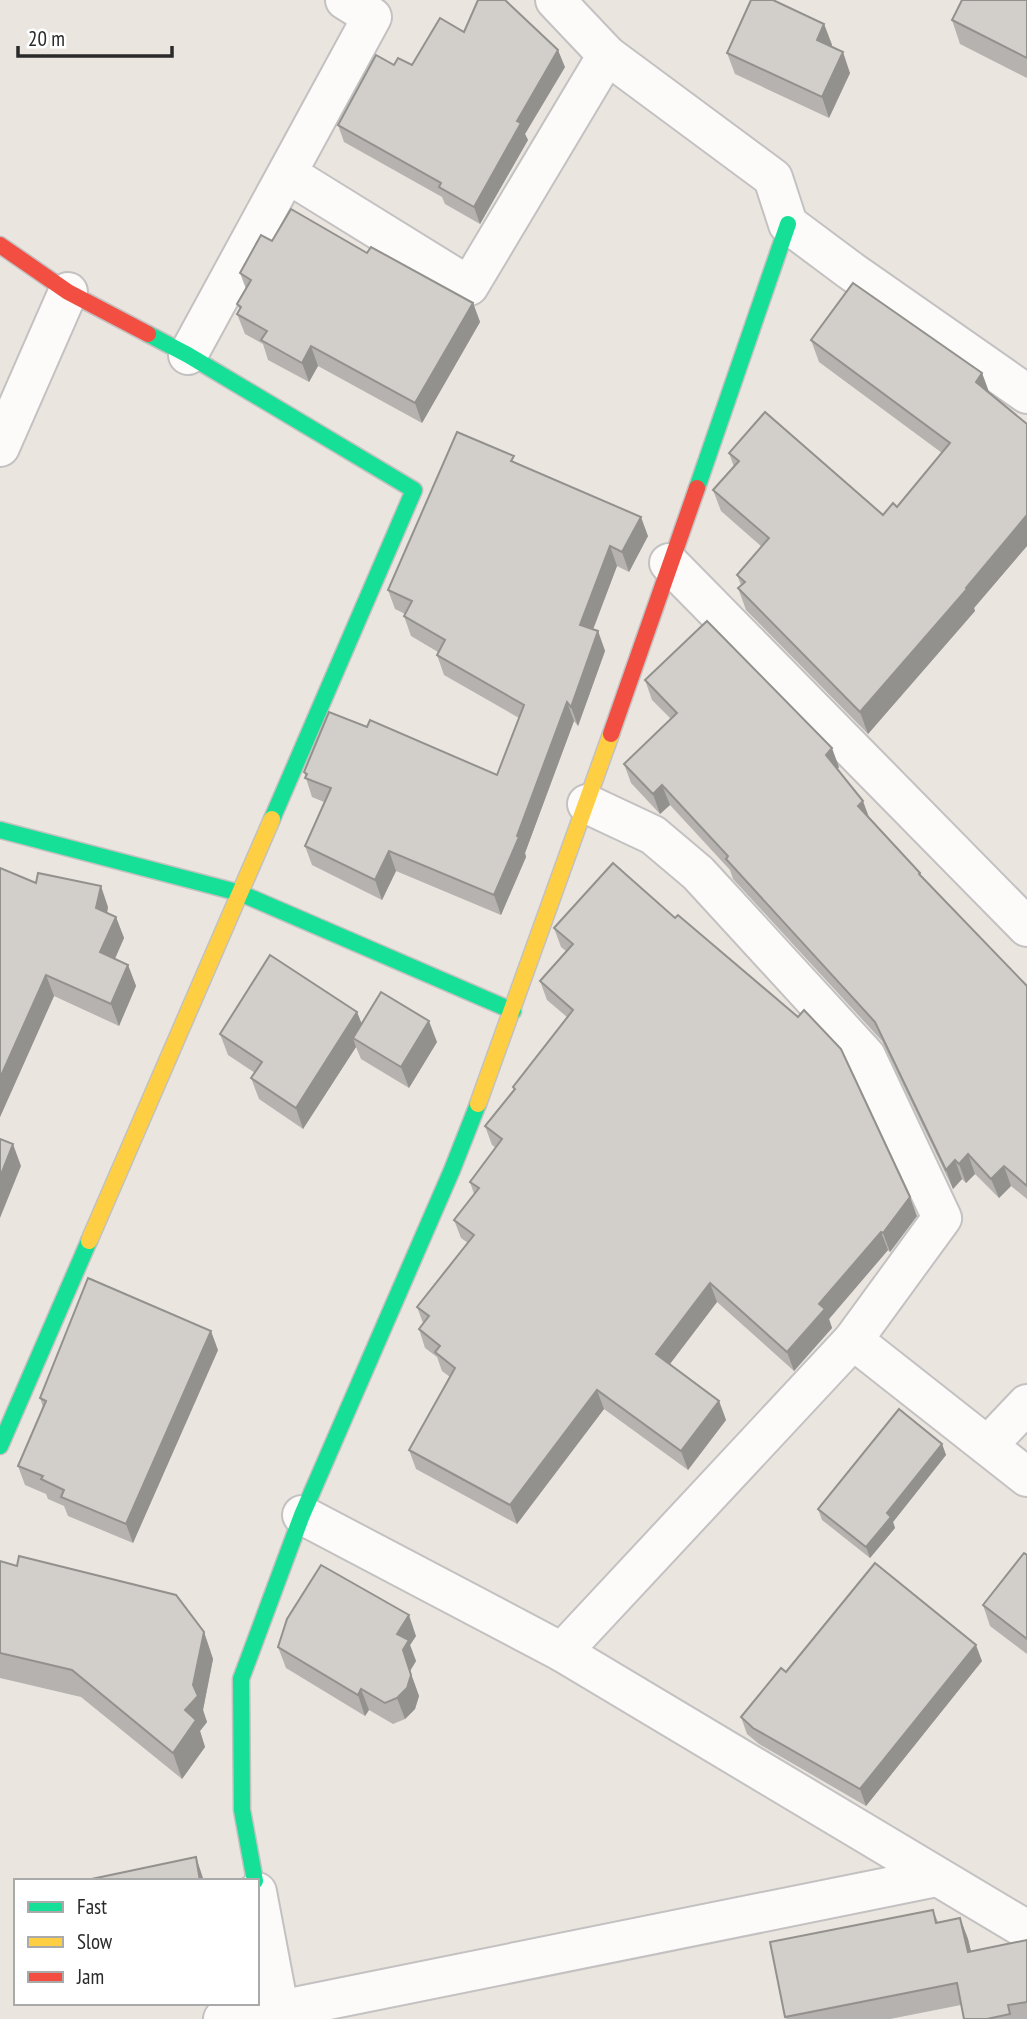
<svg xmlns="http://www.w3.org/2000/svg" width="1027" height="2019" viewBox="0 0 1027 2019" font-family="'PT Sans Narrow',sans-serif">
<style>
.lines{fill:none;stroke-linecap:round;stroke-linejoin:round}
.street-casing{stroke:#c3c1c1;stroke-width:42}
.fast-casing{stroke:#c3c1c1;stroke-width:19}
.slow-casing{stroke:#c3c1c1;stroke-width:19}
.jam-casing{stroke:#c3c1c1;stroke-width:19}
.street{stroke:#fcfbfa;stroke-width:38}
.fast{stroke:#16e098;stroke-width:16}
.slow{stroke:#ffcf43;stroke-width:16}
.jam{stroke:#f24e42;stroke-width:16}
.wall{fill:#b5b2af}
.shaded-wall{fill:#93918e}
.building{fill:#d2cfcb;stroke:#93918e;stroke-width:2}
</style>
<rect width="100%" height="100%" fill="#eae5df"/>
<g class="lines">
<defs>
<g id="street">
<path d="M 555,0 L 607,55 L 773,178 L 788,224 L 851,271 L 1027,394"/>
<path d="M 288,174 L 469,286 L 607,55"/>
<path d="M 188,355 L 372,17 L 345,0"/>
<path d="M 0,447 L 68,292"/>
<path d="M 669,563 L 1027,927"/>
<path d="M 853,1340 L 1027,1477"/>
<path d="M 988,1445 L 1027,1404"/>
<path d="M 302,1515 L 562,1652 L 1027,1930"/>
<path d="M 562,1652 L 853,1340 L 942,1218 L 866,1056 L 698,873 L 653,835 L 587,804"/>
<path d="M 257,1892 L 281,2019"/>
<path d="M 223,2019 L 279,2010 L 937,1877"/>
</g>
<g id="fast">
<path d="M 148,334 L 188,355 L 414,490 L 272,819"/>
<path d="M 697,488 L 788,224"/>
<path d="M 0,830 L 240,893 L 513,1011"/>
<path d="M 0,1446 L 89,1241"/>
<path d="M 255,1881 L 242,1810 L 241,1679 L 302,1515 L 452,1170 L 478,1104"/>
</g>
<g id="slow">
<path d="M 478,1104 L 611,734"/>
<path d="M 89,1241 L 272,819"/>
</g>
<g id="jam">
<path d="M 0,245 L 68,292 L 148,334"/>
<path d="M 611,734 L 697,488"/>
</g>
</defs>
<use href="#street" class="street-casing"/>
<use href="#fast" class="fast-casing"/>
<use href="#slow" class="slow-casing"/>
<use href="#jam" class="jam-casing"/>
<use href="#street" class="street"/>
<use href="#fast" class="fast"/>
<use href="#slow" class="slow"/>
<use href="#jam" class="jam"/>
</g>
<g class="wall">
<path d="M 1027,0 L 1027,78 L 960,44 L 952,20 Z"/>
<path d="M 824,24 L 832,45 L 831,47 L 850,73 L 829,118 L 735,74 L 727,53 Z"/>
<path d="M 464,32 L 565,67 L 525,134 L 528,140 L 480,224 L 445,204 L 442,197 L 344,142 L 338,125 L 394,65 L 412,65 Z"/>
<path d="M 272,241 L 367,253 L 473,303 L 480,322 L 422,423 L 318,366 L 309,382 L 268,360 L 263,344 L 245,334 L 237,314 L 240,310 L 237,304 L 246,289 L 240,273 Z"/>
<path d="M 811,340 L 982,373 L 989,392 L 1027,424 L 1027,546 L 974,608 L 975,611 L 868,734 L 746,610 L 738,588 L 741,585 L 737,575 L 762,547 L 721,511 L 713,490 L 734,467 L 729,453 L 883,515 L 897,507 L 942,453 L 819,362 Z"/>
<path d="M 516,463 L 648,536 L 629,572 L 617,566 L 593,630 L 598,631 L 605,651 L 578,726 L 574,721 L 525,853 L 526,857 L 501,915 L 396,871 L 382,900 L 312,865 L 305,846 L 324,802 L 312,797 L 304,772 L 367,727 L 497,775 L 519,718 L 444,675 L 437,655 L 438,652 L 411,636 L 404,616 L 405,614 L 395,609 L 388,590 Z"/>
<path d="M 645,680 L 839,767 L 838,769 L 870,819 L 922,877 L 1027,986 L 1027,1199 L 1011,1186 L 999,1198 L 975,1174 L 966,1183 L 962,1179 L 953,1189 L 882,1041 L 733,879 L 730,870 L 670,805 L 660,814 L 631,783 L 624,764 L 671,719 L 652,700 Z"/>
<path d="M 0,868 L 36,883 L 108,907 L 107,913 L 116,917 L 124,938 L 115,959 L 128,965 L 136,986 L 119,1026 L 54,996 L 0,1117 Z"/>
<path d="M 554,928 L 917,1216 L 890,1252 L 888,1250 L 829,1319 L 832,1328 L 794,1371 L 717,1302 L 670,1364 L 719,1401 L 726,1420 L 688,1470 L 604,1409 L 517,1524 L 416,1469 L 409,1450 L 450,1377 L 442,1371 L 437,1357 L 425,1348 L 419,1329 L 423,1323 L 417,1307 L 468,1243 L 461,1238 L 454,1220 L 474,1194 L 470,1182 L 496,1148 L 492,1145 L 485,1126 L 514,1091 L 513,1087 L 567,1017 L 547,1000 L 540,981 L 566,951 L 561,947 Z"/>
<path d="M 357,1012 L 362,1024 L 437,1042 L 409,1088 L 361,1059 L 356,1047 L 303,1129 L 259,1099 L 251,1078 L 255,1073 L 228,1055 L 220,1034 Z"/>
<path d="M 218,1350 L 133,1543 L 68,1516 L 64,1506 L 48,1499 L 46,1494 L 25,1485 L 18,1466 L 43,1407 L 40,1398 Z"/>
<path d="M 942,1444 L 946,1455 L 893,1522 L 895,1528 L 870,1558 L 822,1520 L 818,1509 Z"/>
<path d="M 1027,1555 L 1027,1654 L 990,1626 L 983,1605 Z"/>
<path d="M 0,1561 L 204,1632 L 213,1659 L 203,1710 L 207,1722 L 200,1731 L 205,1747 L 182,1779 L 81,1697 L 0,1678 Z"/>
<path d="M 416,1636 L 410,1645 L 416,1661 L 410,1671 L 419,1696 L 415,1709 L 405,1719 L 393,1724 L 369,1710 L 365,1716 L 286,1668 L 278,1647 Z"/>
<path d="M 982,1661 L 866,1806 L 759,1744 L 747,1734 L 741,1717 L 786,1672 Z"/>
<path d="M 933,1910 L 938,1922 L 960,1918 L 968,1939 L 971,1951 L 1027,1940 L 1027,2019 L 964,2019 L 961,2005 L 890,2019 L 786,2019 L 770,1942 Z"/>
</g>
<g class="shaded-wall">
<path d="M 824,24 L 832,45 L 824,61 L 817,40 Z"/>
<path d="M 558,50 L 565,67 L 525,134 L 528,140 L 480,224 L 474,207 L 517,121 Z"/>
<path d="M 843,52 L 850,73 L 829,118 L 822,97 Z"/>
<path d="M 473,303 L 480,322 L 422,423 L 415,403 Z"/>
<path d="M 311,346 L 318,366 L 309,382 L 302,363 Z"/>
<path d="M 982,373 L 990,395 L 976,382 Z"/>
<path d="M 1027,515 L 1027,546 L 974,608 L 975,611 L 868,734 L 860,712 Z"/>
<path d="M 641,517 L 648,536 L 629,572 L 622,552 Z"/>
<path d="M 610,546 L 617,566 L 587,645 L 580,625 Z"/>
<path d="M 598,631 L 605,651 L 578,726 L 571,707 Z"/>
<path d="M 567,702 L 574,721 L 525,853 L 526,857 L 501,915 L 494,895 Z"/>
<path d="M 832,748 L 839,767 L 833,775 L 826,755 Z"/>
<path d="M 662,785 L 670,805 L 660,814 L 653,794 Z"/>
<path d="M 863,801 L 870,820 L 858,806 Z"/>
<path d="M 389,851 L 396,871 L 382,900 L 375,880 Z"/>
<path d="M 101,886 L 108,907 L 104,930 L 96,908 Z"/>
<path d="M 116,917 L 124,938 L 108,974 L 100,952 Z"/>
<path d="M 128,965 L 136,986 L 119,1026 L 111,1004 Z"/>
<path d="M 46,975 L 54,996 L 0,1117 L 0,1078 Z"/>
<path d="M 357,1012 L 365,1033 L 353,1038 L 356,1047 L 303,1129 L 296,1108 Z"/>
<path d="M 429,1021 L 437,1042 L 409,1088 L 401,1067 Z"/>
<path d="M 13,1144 L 21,1166 L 0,1218 L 0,1177 Z"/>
<path d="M 968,1154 L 975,1174 L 966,1183 L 959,1164 Z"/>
<path d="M 955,1160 L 962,1179 L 953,1189 L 946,1170 Z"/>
<path d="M 1004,1166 L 1011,1186 L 999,1198 L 991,1179 Z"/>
<path d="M 910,1197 L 917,1216 L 890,1252 L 883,1233 Z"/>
<path d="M 881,1232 L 888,1250 L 829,1319 L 832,1328 L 794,1371 L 787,1352 L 819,1304 Z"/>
<path d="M 710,1283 L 717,1302 L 663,1373 L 656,1354 Z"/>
<path d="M 211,1331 L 218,1350 L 133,1543 L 126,1524 Z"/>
<path d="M 597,1390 L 604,1409 L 517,1524 L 510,1505 Z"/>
<path d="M 719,1401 L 726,1420 L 688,1470 L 681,1451 Z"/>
<path d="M 942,1444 L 946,1455 L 893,1522 L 895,1528 L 870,1558 L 866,1547 L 887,1513 Z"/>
<path d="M 409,1615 L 416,1636 L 410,1645 L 416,1661 L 410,1671 L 419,1696 L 415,1709 L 405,1719 L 397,1698 L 397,1634 Z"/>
<path d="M 204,1632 L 213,1659 L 203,1710 L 207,1722 L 200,1731 L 205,1747 L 182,1779 L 173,1753 L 193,1685 Z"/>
<path d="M 976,1645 L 982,1661 L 866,1806 L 860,1789 Z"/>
<path d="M 361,1689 L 369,1710 L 365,1716 L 358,1695 Z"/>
<path d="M 196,1857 L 204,1881 L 200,1881 Z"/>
<path d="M 960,1918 L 968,1939 L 976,1973 L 968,1952 Z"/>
</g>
<g class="building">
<path d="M 478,0 L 505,0 L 558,50 L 517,121 L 521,123 L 474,207 L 439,187 L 441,183 L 338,125 L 376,55 L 394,65 L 398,58 L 412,65 L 440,18 L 464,32 Z"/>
<path d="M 751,0 L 773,0 L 824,24 L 817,40 L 843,52 L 822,97 L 727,53 Z"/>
<path d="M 962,0 L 1027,0 L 1027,58 L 952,20 Z"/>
<path d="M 291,209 L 367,253 L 371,247 L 473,303 L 415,403 L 311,346 L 302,363 L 261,340 L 267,331 L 237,314 L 241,307 L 237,304 L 251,280 L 240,273 L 261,235 L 272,241 Z"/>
<path d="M 853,283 L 982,373 L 976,382 L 1027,424 L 1027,515 L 966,588 L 967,589 L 860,712 L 738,588 L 745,582 L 737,575 L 769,538 L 713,490 L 739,461 L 729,453 L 765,412 L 883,515 L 893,503 L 897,507 L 950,443 L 811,340 Z"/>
<path d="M 457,432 L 514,456 L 511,461 L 641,517 L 622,552 L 610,546 L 580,625 L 598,631 L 571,707 L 567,702 L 517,836 L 519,837 L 494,895 L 389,851 L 375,880 L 305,846 L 331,788 L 305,778 L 307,774 L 304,772 L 329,712 L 367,727 L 370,720 L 497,775 L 524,705 L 437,655 L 445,640 L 404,616 L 412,601 L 388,590 Z"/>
<path d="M 707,621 L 832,748 L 826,755 L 863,801 L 858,806 L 920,873 L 919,874 L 1027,986 L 1027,1186 L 1004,1166 L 991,1179 L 968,1154 L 959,1164 L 955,1160 L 946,1170 L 875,1022 L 726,859 L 728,856 L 662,785 L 653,794 L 624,764 L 677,713 L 645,680 Z"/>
<path d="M 613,863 L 675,918 L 678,915 L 798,1017 L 804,1010 L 841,1049 L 910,1197 L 883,1233 L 881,1232 L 819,1304 L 825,1309 L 787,1352 L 710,1283 L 656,1354 L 719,1401 L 681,1451 L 597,1390 L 510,1505 L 409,1450 L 455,1368 L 435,1352 L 440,1346 L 419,1329 L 429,1316 L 417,1307 L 474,1235 L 454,1220 L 479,1188 L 470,1182 L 502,1139 L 485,1126 L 515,1089 L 513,1087 L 573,1010 L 540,981 L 573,944 L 554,928 Z"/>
<path d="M 0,868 L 36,883 L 38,873 L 101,886 L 96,908 L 116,917 L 100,952 L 128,965 L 111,1004 L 46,975 L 0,1078 Z"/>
<path d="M 270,955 L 357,1012 L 296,1108 L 251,1078 L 262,1062 L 220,1034 Z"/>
<path d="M 381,992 L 429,1021 L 401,1067 L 353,1038 Z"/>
<path d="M 0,1139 L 13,1144 L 0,1177 Z"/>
<path d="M 88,1278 L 211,1331 L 126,1524 L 61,1497 L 64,1490 L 41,1479 L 43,1476 L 18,1466 L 46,1401 L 40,1398 Z"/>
<path d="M 899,1409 L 942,1444 L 887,1513 L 891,1517 L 866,1547 L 818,1509 Z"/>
<path d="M 1024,1553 L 1027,1555 L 1027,1639 L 983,1605 Z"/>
<path d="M 19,1556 L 176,1595 L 204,1632 L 193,1685 L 198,1696 L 185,1710 L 196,1720 L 173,1753 L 72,1670 L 0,1653 L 0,1561 L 17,1566 Z"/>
<path d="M 875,1563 L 976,1645 L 860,1789 L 753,1728 L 741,1717 L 781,1668 L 786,1672 Z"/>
<path d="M 321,1565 L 409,1615 L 397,1634 L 409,1640 L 403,1650 L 411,1675 L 407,1688 L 397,1698 L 385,1703 L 361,1689 L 358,1695 L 278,1647 L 287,1619 Z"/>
<path d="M 196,1857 L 200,1881 L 82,1881 Z"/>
<path d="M 933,1910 L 936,1923 L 960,1918 L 968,1952 L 1027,1940 L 1027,2002 L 1008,2005 L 1010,2014 L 987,2019 L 964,2019 L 957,1983 L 785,2017 L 770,1942 Z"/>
</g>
<rect x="14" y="1879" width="245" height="126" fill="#ffffff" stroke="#aaaaaa" stroke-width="2"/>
<rect x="28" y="1902" width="35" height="10" fill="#16e098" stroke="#aaaaaa" stroke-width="2"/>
<text x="77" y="1914" font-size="21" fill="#2a2a2a">Fast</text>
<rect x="28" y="1937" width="35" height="10" fill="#ffcf43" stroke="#aaaaaa" stroke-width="2"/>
<text x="77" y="1949" font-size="21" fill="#2a2a2a">Slow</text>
<rect x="28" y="1972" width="35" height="10" fill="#f24e42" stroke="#aaaaaa" stroke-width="2"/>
<text x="77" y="1984" font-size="21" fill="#2a2a2a">Jam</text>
<path d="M18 46v10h154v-10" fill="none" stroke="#2a2a2a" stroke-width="3.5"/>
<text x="28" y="46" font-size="21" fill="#2a2a2a" stroke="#ffffff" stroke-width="5" paint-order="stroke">20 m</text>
</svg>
